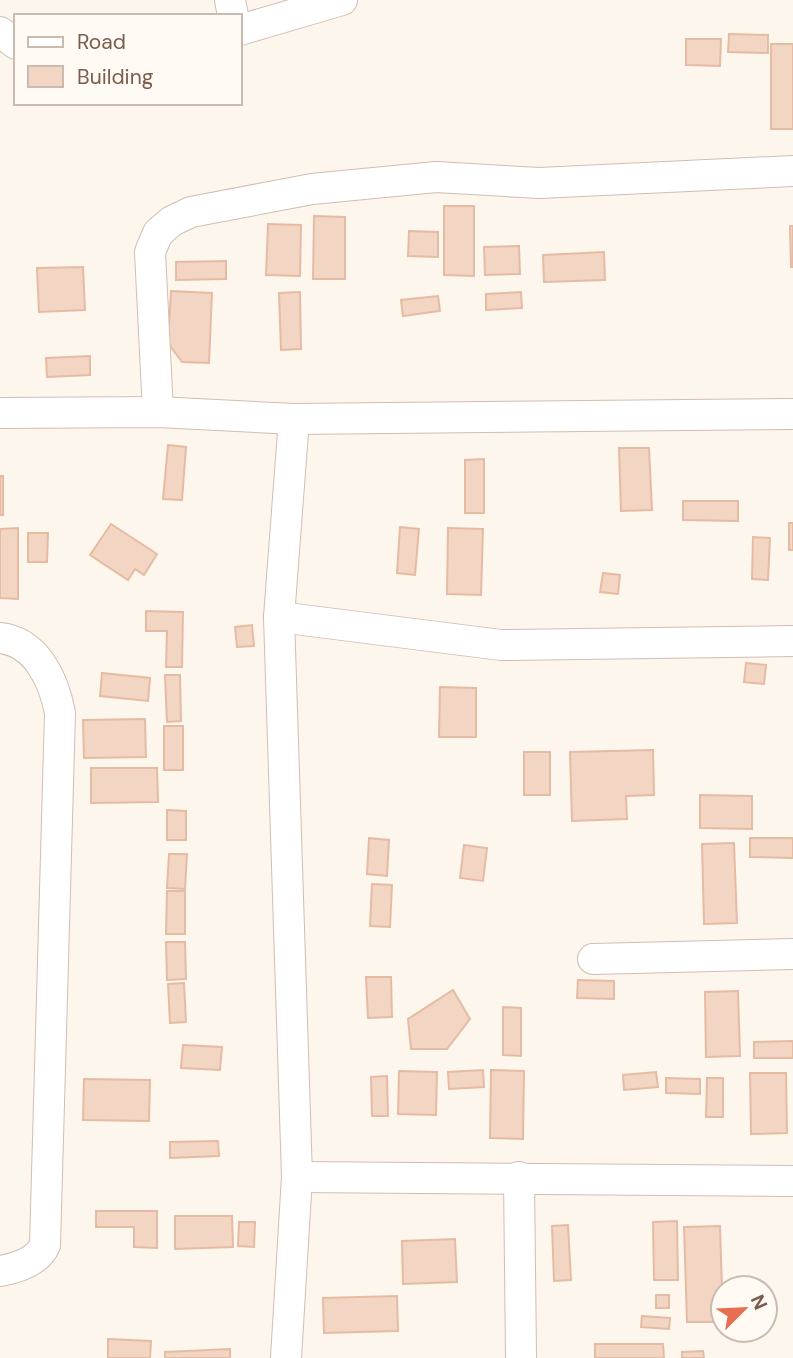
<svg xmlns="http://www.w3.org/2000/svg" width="793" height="1358" viewBox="0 0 793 1358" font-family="'DM Sans',sans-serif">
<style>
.building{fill:#f3d5c3;stroke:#e6bba3;stroke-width:2}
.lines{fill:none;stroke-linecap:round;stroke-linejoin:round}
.minor-casing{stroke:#d1beb0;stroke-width:32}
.minor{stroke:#fff;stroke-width:30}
</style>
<rect width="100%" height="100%" fill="#fdf6ec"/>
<g class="building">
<path d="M 729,34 L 768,35 L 768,53 L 728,52 Z"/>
<path d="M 686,39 L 721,39 L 720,66 L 686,65 Z"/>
<rect x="771" y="44" width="22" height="85"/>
<path d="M 444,206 L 474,206 L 474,276 L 444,275 Z"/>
<path d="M 314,216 L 345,217 L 345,279 L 313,279 Z"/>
<path d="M 268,224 L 301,225 L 300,276 L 266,275 Z"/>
<path d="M 790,226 L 793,226 L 793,267 L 791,267 Z"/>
<path d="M 409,231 L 438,232 L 438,257 L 408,256 Z"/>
<path d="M 519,246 L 520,274 L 485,275 L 484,247 Z"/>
<path d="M 604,252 L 605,280 L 544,282 L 543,255 Z"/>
<path d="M 226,261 L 226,279 L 176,280 L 176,262 Z"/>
<path d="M 83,267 L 85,310 L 39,312 L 37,268 Z"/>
<path d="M 171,291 L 212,293 L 209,363 L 182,362 L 168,343 Z"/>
<path d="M 300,292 L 301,349 L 281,350 L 279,293 Z"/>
<path d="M 521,292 L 522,308 L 486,310 L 486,294 Z"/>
<path d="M 438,296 L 440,311 L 403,316 L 401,300 Z"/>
<path d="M 90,356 L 90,375 L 47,377 L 46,358 Z"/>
<path d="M 168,445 L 186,447 L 182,500 L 163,499 Z"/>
<path d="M 619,448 L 649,448 L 652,510 L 621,511 Z"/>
<path d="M 484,459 L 484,513 L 465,513 L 465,460 Z"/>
<rect x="0" y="476" width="3" height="39"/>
<path d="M 683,501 L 738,501 L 738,521 L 683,520 Z"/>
<rect x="789" y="523" width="4" height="27"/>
<path d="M 111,524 L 157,554 L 144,575 L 135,569 L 128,580 L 90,555 Z"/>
<path d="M 400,527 L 419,529 L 415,575 L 397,573 Z"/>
<path d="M 18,528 L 18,599 L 0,598 L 0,529 Z"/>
<path d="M 448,528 L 483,529 L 481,595 L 447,594 Z"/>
<path d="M 28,533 L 48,533 L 47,562 L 28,562 Z"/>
<path d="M 753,537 L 770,538 L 768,580 L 752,579 Z"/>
<path d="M 603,573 L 620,575 L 618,594 L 600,592 Z"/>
<path d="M 146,611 L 183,612 L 182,667 L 166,667 L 167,631 L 146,631 Z"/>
<path d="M 252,625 L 254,646 L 237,647 L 235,627 Z"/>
<path d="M 746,663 L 766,665 L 764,684 L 744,682 Z"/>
<path d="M 102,673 L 150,678 L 148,701 L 100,696 Z"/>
<path d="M 165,675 L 180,675 L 181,721 L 167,722 Z"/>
<path d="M 440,687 L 476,688 L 476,737 L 439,737 Z"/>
<path d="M 145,719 L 146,757 L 84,758 L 83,720 Z"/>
<rect x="164" y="726" width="19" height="44"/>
<path d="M 653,750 L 654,795 L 626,796 L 627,819 L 572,821 L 570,752 Z"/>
<rect x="524" y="752" width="26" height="43"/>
<path d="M 91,768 L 157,768 L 158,802 L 91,803 Z"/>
<path d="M 700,795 L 752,796 L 752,829 L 700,828 Z"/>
<path d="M 167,810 L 186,811 L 186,840 L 167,840 Z"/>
<path d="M 369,838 L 389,840 L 387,876 L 367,874 Z"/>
<path d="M 750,838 L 793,838 L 793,858 L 750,857 Z"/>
<path d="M 734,843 L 737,923 L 704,924 L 702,844 Z"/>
<path d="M 464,845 L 487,848 L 483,881 L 460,878 Z"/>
<path d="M 169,854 L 187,854 L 185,889 L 167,888 Z"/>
<path d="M 372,884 L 392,885 L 390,927 L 370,926 Z"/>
<path d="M 167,891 L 185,891 L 185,934 L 166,934 Z"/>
<path d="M 166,942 L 185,942 L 186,979 L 167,980 Z"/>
<path d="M 366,977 L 391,977 L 392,1017 L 368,1018 Z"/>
<path d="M 578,980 L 614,981 L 614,999 L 577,998 Z"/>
<path d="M 184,983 L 186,1022 L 170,1023 L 168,984 Z"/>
<path d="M 453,990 L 470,1019 L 447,1049 L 411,1049 L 408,1019 Z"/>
<path d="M 738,991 L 740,1056 L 706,1057 L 705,992 Z"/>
<path d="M 503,1007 L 521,1008 L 521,1056 L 503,1055 Z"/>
<path d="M 793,1041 L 793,1058 L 754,1058 L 754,1042 Z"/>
<path d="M 183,1045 L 222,1047 L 220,1070 L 181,1068 Z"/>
<path d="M 483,1070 L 484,1087 L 449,1089 L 448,1072 Z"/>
<path d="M 491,1070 L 524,1071 L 523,1139 L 490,1138 Z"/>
<path d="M 399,1071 L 437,1072 L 436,1115 L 398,1114 Z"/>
<path d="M 656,1072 L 658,1087 L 624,1090 L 623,1075 Z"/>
<path d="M 750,1073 L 786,1073 L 787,1133 L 751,1134 Z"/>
<path d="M 387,1076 L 388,1116 L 372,1116 L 371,1077 Z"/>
<path d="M 666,1078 L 700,1079 L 700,1094 L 666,1093 Z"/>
<path d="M 707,1078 L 723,1078 L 723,1117 L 706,1117 Z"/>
<path d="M 84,1079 L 150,1080 L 149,1121 L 83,1120 Z"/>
<path d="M 218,1141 L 219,1156 L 170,1158 L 170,1142 Z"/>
<path d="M 96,1211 L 157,1211 L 157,1248 L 134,1247 L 134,1227 L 96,1227 Z"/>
<path d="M 175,1216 L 232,1216 L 233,1247 L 175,1249 Z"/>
<path d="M 677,1221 L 678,1280 L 654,1280 L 653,1222 Z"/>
<path d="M 239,1222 L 255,1222 L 254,1247 L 238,1246 Z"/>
<path d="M 568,1225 L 571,1280 L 554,1281 L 552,1226 Z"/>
<path d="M 720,1226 L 723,1322 L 687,1322 L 684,1227 Z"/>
<path d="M 455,1239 L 457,1282 L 403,1284 L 402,1241 Z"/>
<rect x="656" y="1295" width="13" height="13"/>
<path d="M 397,1296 L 398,1331 L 324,1333 L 323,1298 Z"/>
<path d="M 642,1316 L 670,1318 L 669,1329 L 641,1327 Z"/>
<path d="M 108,1339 L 151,1341 L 150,1358 L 108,1358 Z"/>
<path d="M 595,1344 L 663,1344 L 664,1358 L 595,1358 Z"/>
<path d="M 230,1349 L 230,1358 L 165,1358 L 165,1352 Z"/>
<path d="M 703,1351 L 704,1358 L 682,1358 L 682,1352 Z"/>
</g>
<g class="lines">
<defs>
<g id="minor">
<path d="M 230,0 L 233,16"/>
<path d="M 240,30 L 342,0"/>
<path d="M 0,32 L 16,44"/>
<path d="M 158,412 L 150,252 L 158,233 L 172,221 L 191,212 L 312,189 L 436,177 L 539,183 L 793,171"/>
<path d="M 0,413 L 158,412 L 294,419 L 793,414"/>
<path d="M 279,617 L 501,645 L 793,641"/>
<path d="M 0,638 C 37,642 54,681 60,713 L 45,1245 C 38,1261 17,1268 0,1271"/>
<path d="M 593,959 L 793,954"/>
<path d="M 297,1177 L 793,1181"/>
<path d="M 519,1177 L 521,1358"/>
<path d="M 286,1358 L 297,1177 L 279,617 L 294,419"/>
</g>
</defs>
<use href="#minor" class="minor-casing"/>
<use href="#minor" class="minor"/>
</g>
<rect x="14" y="14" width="228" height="91" fill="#fffaf3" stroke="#cabbb1" stroke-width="2"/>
<rect x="28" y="37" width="35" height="10" fill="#ffffff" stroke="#cabbb1" stroke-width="2"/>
<text x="77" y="49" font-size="21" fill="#7a5c4d">Road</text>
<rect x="28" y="66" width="35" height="21" fill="#f3d5c3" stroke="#cabbb1" stroke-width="2"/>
<text x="77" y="84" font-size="21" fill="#7a5c4d">Building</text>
<g transform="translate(744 1309) rotate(66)"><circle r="33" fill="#fffaf3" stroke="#cabbb1" stroke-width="2"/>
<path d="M0-5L12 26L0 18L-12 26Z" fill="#e76f51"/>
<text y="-10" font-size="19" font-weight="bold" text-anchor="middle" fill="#7a5c4d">N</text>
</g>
</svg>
